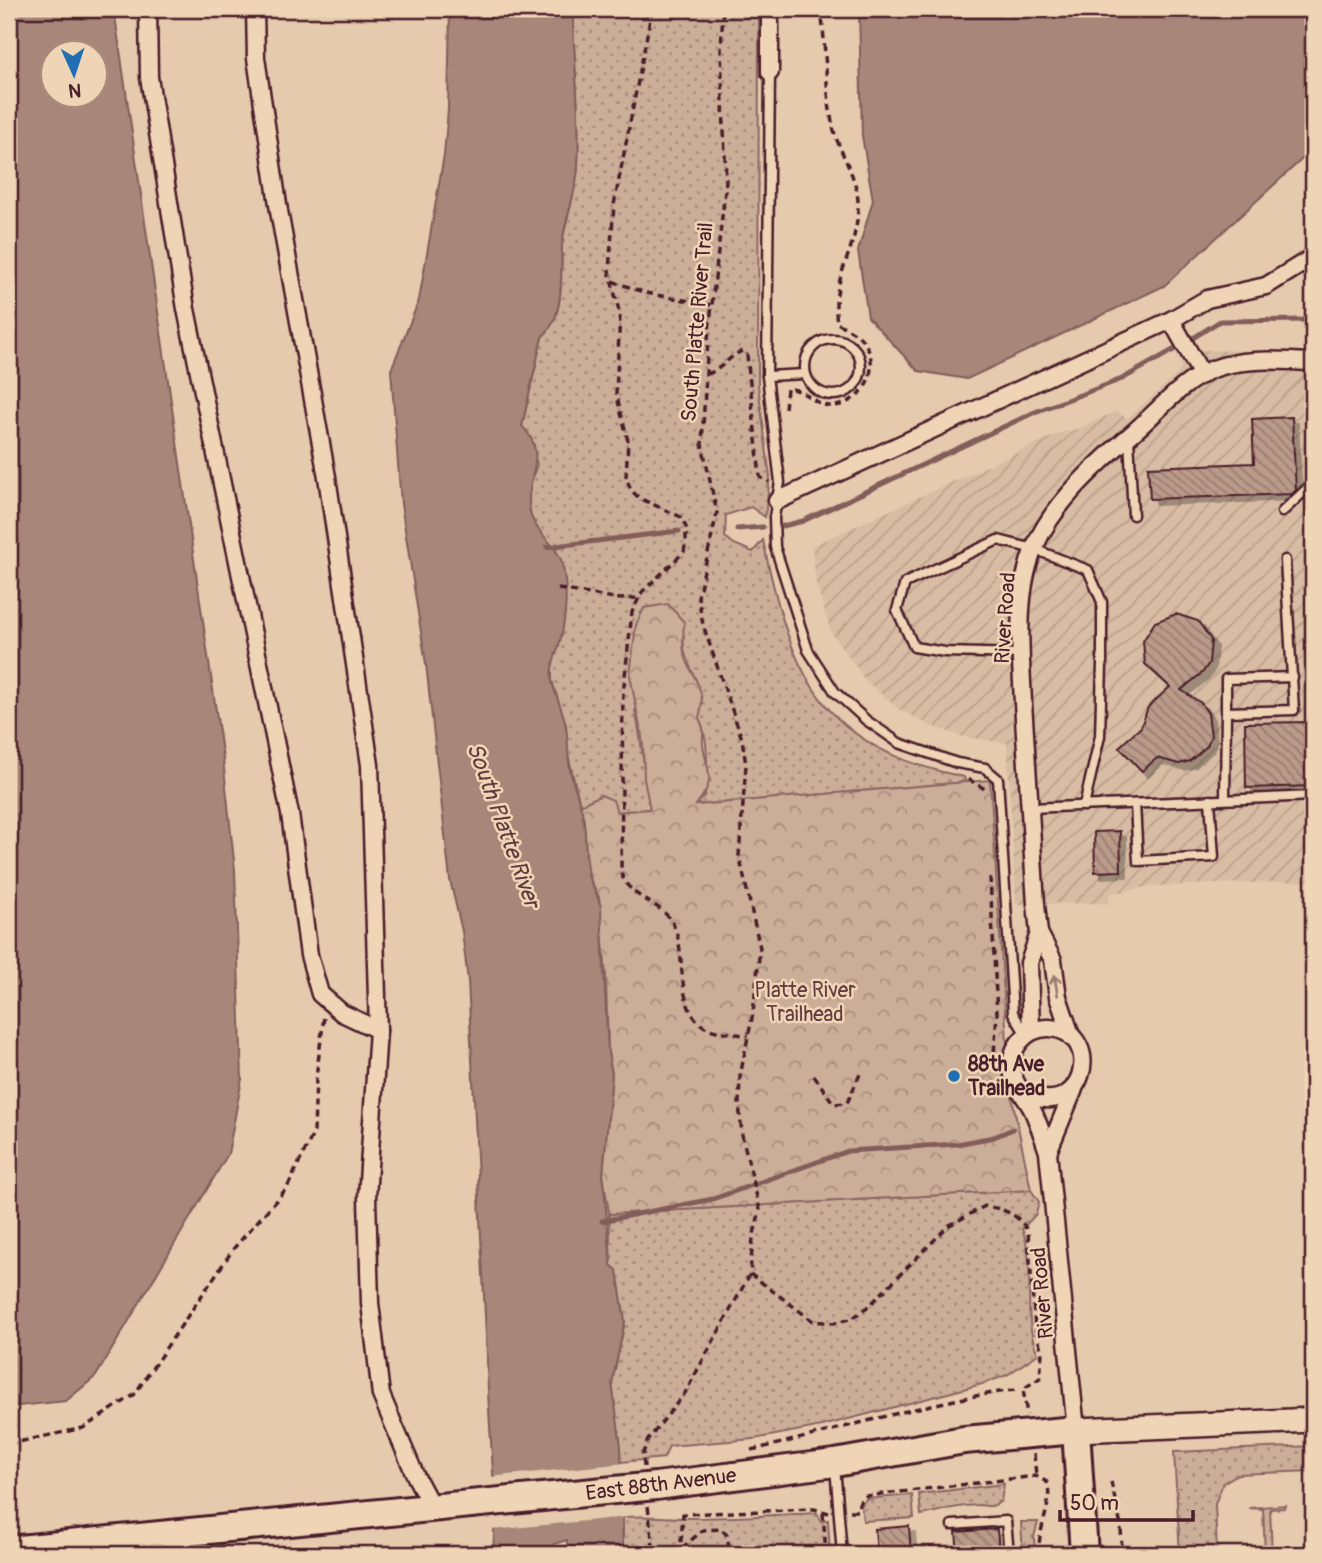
<svg xmlns="http://www.w3.org/2000/svg" width="1322" height="1563" viewBox="0 0 1322 1563" font-family="Pangolin,sans-serif">
<style>
.industrial{fill:url(#industrial-furrows)}
.grass{fill:url(#grass-dots);stroke:#8a6662;stroke-width:2}
.forest{fill:url(#forest-crowns);stroke:#8a6662;stroke-width:2}
.water{fill:#a88679;stroke:#825d5a;stroke-width:2;fill-rule:evenodd}
.pier{fill:#e5caae}
.lines{fill:none;stroke-linecap:round;stroke-linejoin:round}
.stream{stroke:#825d5a;stroke-width:5}
.building{fill:url(#building-back-hatch);stroke:#4a1f2b;stroke-width:2;filter:url(#shadow)}
.lane-casing{stroke:#4a1f2b;stroke-width:13}
.street-casing{stroke:#4a1f2b;stroke-width:21}
.secondary-casing{stroke:#4a1f2b;stroke-width:28}
.primary-casing{stroke:#4a1f2b;stroke-width:32}
.path{stroke:#4a1f2b;stroke-width:3.5;stroke-dasharray:7 5;stroke-linecap:butt}
.lane{stroke:#efd5b6;stroke-width:8}
.street{stroke:#efd5b6;stroke-width:16}
.secondary{stroke:#efd5b6;stroke-width:23}
.primary{stroke:#efd5b6;stroke-width:26}
.primary-bridge-casing{stroke:#4a1f2b;stroke-width:32;stroke-linecap:butt}
.primary-bridge{stroke:#efd5b6;stroke-width:26}
.oneway{stroke:#9c7a70}
.poi-dot{fill:#1f6fb2;stroke:#efd5b6;stroke-width:2.5}
.labels{text-anchor:middle;stroke-width:5;stroke-linejoin:round;paint-order:stroke}
.street-label{font-size:21px;fill:#4a1f2b;stroke:#efd5b6}
.park-label{font-size:21px;fill:#643c41;stroke:#efd5b6}
.poi-label{font-size:21px;font-weight:bold;fill:#4a1f2b;stroke:#efd5b6;text-anchor:start}
.water-label{font-size:23px;font-style:italic;fill:#62393e;stroke:#efd5b6}
</style>
<defs>
<pattern id="industrial-furrows" width="10" height="10" patternUnits="userSpaceOnUse" patternTransform="scale(1.75)"><rect width="10" height="10" fill="#d8bca3"/><path d="M-1 1l2-2M0 10L10 0M9 11l2-2" fill="none" stroke="#bba18c"/></pattern>
<pattern id="grass-dots" width="8" height="8" patternUnits="userSpaceOnUse" patternTransform="scale(1.75)"><rect width="8" height="8" fill="#cbae98"/><path d="M2 2h.1M6 6h.1" fill="none" stroke="#a78d7c" stroke-width="1.8" stroke-linecap="round"/></pattern>
<pattern id="forest-crowns" width="20" height="18" patternUnits="userSpaceOnUse" patternTransform="scale(1.75)"><rect width="20" height="18" fill="#cbae98"/><path d="M2 6a3 3 0 1 1 6 0M12 15a3 3 0 1 1 6 0" fill="none" stroke="#a78d7c"/></pattern>
<pattern id="building-back-hatch" width="6" height="6" patternUnits="userSpaceOnUse" patternTransform="scale(1.75)"><rect width="6" height="6" fill="#ba9a89"/><path d="M-1 5l2 2M0 0l6 6M5-1l2 2" fill="none" stroke="#997d70"/></pattern>
<filter id="shadow"><feDropShadow dx="6" dy="6" stdDeviation="0" flood-color="#0004"/></filter>
</defs>
<rect width="100%" height="100%" fill="#e5caae"/>
<filter id="ink" filterUnits="userSpaceOnUse"><feTurbulence type="fractalNoise" baseFrequency=".0143" numOctaves="2"/><feDisplacementMap in="SourceGraphic" scale="14" xChannelSelector="R" yChannelSelector="G"/><feConvolveMatrix kernelMatrix="1 2 1 2 8 2 1 2 1" color-interpolation-filters="sRGB"/></filter>
<g filter="url(#ink)">
<path class="industrial" d="M 1198,350 L 1313,352 L 1313,881 L 1151,886 L 1109,894 L 1109,903 L 1016,904 L 1007,743 L 964,737 L 931,726 L 899,709 L 865,680 L 831,632 L 816,584 L 812,546 L 1058,434 L 1080,428 L 1117,411 L 1127,419 L 1179,373 L 1183,358 Z"/>
<g class="grass">
<path d="M 573,9 L 759,9 L 758,385 L 770,477 L 765,517 L 751,507 L 726,515 L 725,537 L 734,544 L 753,552 L 763,540 C 791,673 818,747 964,777 L 966,782 L 695,805 L 705,795 C 707,769 710,741 699,718 C 710,683 679,666 684,634 L 635,711 C 643,744 644,776 650,809 L 617,812 L 601,795 L 580,805 L 565,742 L 566,725 L 552,681 L 552,664 L 559,643 L 565,594 L 561,562 L 555,548 L 541,535 L 531,517 L 528,492 L 537,464 L 522,426 L 542,337 C 566,316 560,274 562,245 C 565,218 577,192 578,165 C 581,113 573,61 573,9 Z"/>
<path d="M 1031,1190 L 1039,1202 L 1036,1214 L 1022,1229 C 1038,1268 1020,1315 1038,1354 L 1007,1375 L 982,1384 L 822,1426 L 754,1439 L 669,1446 L 664,1458 L 621,1462 L 612,1383 L 625,1321 L 611,1266 L 609,1214 Z"/>
<path d="M 1313,1446 L 1313,1471 L 1238,1474 L 1223,1483 L 1215,1504 L 1217,1554 L 1180,1554 L 1174,1452 Z"/>
<path d="M 1004,1484 L 1001,1501 C 993,1508 989,1506 980,1505 C 958,1505 941,1511 921,1515 L 919,1494 Z"/>
<path d="M 912,1495 L 914,1518 L 863,1521 L 861,1506 L 866,1499 Z"/>
<path d="M 1285,1505 L 1284,1508 L 1270,1509 L 1272,1554 L 1265,1554 L 1263,1509 L 1249,1508 Z"/>
<path d="M 817,1513 L 821,1521 L 828,1520 L 830,1554 L 623,1554 L 623,1517 C 646,1515 667,1518 690,1518 C 732,1518 775,1515 817,1513 Z"/>
<path d="M 1021,1522 L 1038,1522 L 1034,1537 L 1035,1554 L 1023,1554 Z"/>
</g>
<path class="forest" d="M 668,604 L 684,622 C 684,633 681,645 685,655 C 692,679 708,689 699,718 C 706,733 702,731 703,744 C 707,775 718,777 696,805 L 990,780 L 1010,1088 L 1031,1190 L 609,1214 L 603,1174 L 612,1074 L 608,1052 L 606,975 L 599,897 L 589,877 L 580,805 L 601,795 L 613,800 L 617,812 L 650,809 L 644,779 L 643,743 L 630,675 L 636,625 L 644,608 Z"/>
<g class="water">
<path d="M 9,9 L 114,9 L 223,759 L 235,870 L 242,1079 L 228,1154 L 96,1376 L 66,1401 L 9,1407 ZM 52,52 L 94,52 L 94,94 L 52,94 Z"/>
<path d="M 450,9 L 573,9 C 573,61 581,113 578,165 C 577,192 565,218 562,245 C 560,274 566,317 542,337 L 522,426 C 552,456 521,482 531,516 C 537,534 555,543 561,560 C 569,585 566,621 559,645 C 555,658 550,667 552,681 C 555,695 562,708 565,722 C 569,737 567,754 570,769 C 573,785 580,800 583,816 C 587,835 584,854 588,874 C 591,887 599,895 601,908 L 608,1053 L 612,1074 L 603,1174 L 611,1265 L 617,1270 L 625,1321 L 612,1383 L 621,1446 L 623,1554 L 567,1554 L 567,1540 L 554,1544 L 553,1554 L 493,1554 C 498,1488 487,1421 487,1355 L 468,981 L 462,931 L 450,880 L 426,664 L 401,504 L 391,370 L 419,300 L 444,155 L 448,109 Z"/>
<path d="M 859,9 L 1313,9 L 1313,149 L 1164,286 L 967,379 L 918,371 L 868,317 L 858,251 L 873,200 L 862,136 Z"/>
</g>
<path class="pier" d="M 625,1463 L 627,1517 L 491,1530 L 490,1477 Z"/>
<g class="lines">
<g class="stream">
<path d="M 1193,338 L 1220,321 L 1313,320"/>
<path d="M 783,526 L 803,521 L 1035,412 L 1122,379 L 1177,348"/>
<path d="M 737,529 L 763,527"/>
<path d="M 547,547 L 679,531"/>
<path d="M 602,1221 L 713,1199 L 848,1151 L 957,1144 L 994,1137 L 1013,1129"/>
</g>
</g>
<g class="building">
<path d="M 1292,417 L 1296,490 L 1292,494 L 1150,499 L 1148,467 L 1254,463 L 1252,419 Z"/>
<path d="M 1176,614 L 1198,621 L 1211,640 L 1209,663 L 1203,672 L 1181,690 L 1201,703 L 1208,713 L 1211,736 L 1207,746 L 1190,761 L 1179,764 L 1157,758 L 1142,771 L 1119,747 L 1141,727 L 1148,707 L 1170,687 L 1145,664 L 1143,641 L 1155,622 Z"/>
<path d="M 1313,722 L 1313,786 L 1246,788 L 1245,723 Z"/>
<path d="M 1120,831 L 1121,871 L 1095,872 L 1094,832 Z"/>
<path d="M 909,1526 L 911,1554 L 877,1554 L 875,1529 Z"/>
<path d="M 997,1529 L 999,1554 L 958,1554 L 956,1532 Z"/>
</g>
<g class="lines">
<defs>
<g id="lane">
<path d="M 770,72 L 767,376 L 780,482 L 774,517 L 775,547 L 808,650 L 835,692 L 866,720 L 899,743 L 957,763 L 985,768 L 998,779 L 1013,1013 L 1026,1035"/>
<circle cx="833" cy="367" r="28"/>
<path d="M 1311,362 L 1313,428"/>
<path d="M 767,376 L 805,374"/>
<path d="M 1129,438 L 1133,515"/>
<path d="M 1282,512 L 1313,483"/>
<path d="M 1021,654 L 945,652 L 914,647 L 897,610 L 905,583 L 998,540 L 1034,549 L 1088,570 L 1102,602 L 1102,664 L 1100,736 L 1084,806"/>
<path d="M 1226,712 L 1226,679 L 1293,677"/>
<path d="M 1225,799 L 1226,712 L 1294,710 L 1285,560"/>
<path d="M 1135,804 L 1138,861 L 1214,857 L 1210,800"/>
<path d="M 1030,808 L 1313,796"/>
<path d="M 835,1466 L 842,1554"/>
<path d="M 952,1525 L 1006,1521 L 1009,1554"/>
</g>
<g id="street">
<path d="M 148,9 L 149,77 L 186,309 L 290,814 L 309,955 L 320,994 L 342,1013 L 378,1030"/>
<path d="M 255,9 L 256,58 L 279,211 L 327,477 L 370,765 L 378,1030 L 367,1197 L 370,1303 L 381,1395 L 416,1477 L 433,1509"/>
<path d="M 770,9 L 770,72"/>
<path d="M 1171,320 L 1202,375"/>
<path d="M 777,501 L 1171,320 L 1207,299 L 1266,286 L 1313,257"/>
<path d="M 1031,1032 L 1029,963 L 1039,933"/>
<path d="M 1072,1038 L 1058,997 L 1053,960 L 1039,933 L 1036,904 C 1032,837 1027,770 1023,703 C 1021,653 1014,594 1035,546 C 1054,502 1099,462 1135,431 C 1158,411 1184,380 1213,369 C 1243,357 1282,361 1313,362"/>
<path d="M 1022,1090 C 1083,1129 1107,1032 1050,1028 C 1025,1027 1006,1051 1013,1075 C 1016,1086 1025,1097 1031,1107 C 1038,1121 1043,1137 1048,1152 L 1076,1430"/>
<path d="M 1048,1152 L 1074,1089"/>
</g>
<path id="secondary" d="M 1076,1430 L 1313,1420"/>
<g id="primary">
<path d="M 656,1486 L 835,1463 L 964,1440 L 1076,1430 L 1084,1554"/>
<path d="M 9,1550 L 470,1504"/>
</g>
</defs>
<use href="#lane" class="lane-casing"/>
<use href="#street" class="street-casing"/>
<use href="#secondary" class="secondary-casing"/>
<use href="#primary" class="primary-casing"/>
<g class="path">
<path d="M 652,9 L 614,205 L 609,271 L 620,315 L 616,393 L 628,441 L 626,477 L 631,490 L 639,498 L 681,517 L 686,527 L 686,540 L 684,552 L 642,592 L 632,612 L 623,694 L 621,871 C 626,899 661,900 673,924 C 688,953 673,1007 705,1027 C 716,1033 736,1033 748,1036"/>
<path d="M 612,281 L 646,293 L 711,305"/>
<path d="M 707,374 C 722,370 729,355 743,351 L 747,355 L 760,477 L 769,482"/>
<path d="M 785,408 L 787,389 C 807,387 818,414 843,404 C 868,395 880,364 864,342 C 858,333 846,328 837,323 C 830,275 859,251 858,203 C 858,177 839,153 833,127 C 825,89 826,47 821,9"/>
<path d="M 558,589 L 621,599 L 638,598"/>
<path d="M 968,779 L 985,789"/>
<path d="M 990,877 L 997,1014 L 994,1055"/>
<path d="M 814,1076 L 834,1104 L 847,1103 L 861,1072"/>
<path d="M 750,1274 L 813,1321 L 834,1323 L 853,1318 L 870,1305 L 948,1226 L 985,1206 C 1004,1209 1019,1214 1028,1232 L 1035,1329 L 1042,1352 L 1040,1378 L 1023,1389 L 1027,1415"/>
<path d="M 9,1444 L 83,1428 L 134,1395 L 234,1248 L 287,1188 L 314,1132 L 316,1077 L 324,1017"/>
<path d="M 751,1450 C 840,1431 925,1401 1015,1390"/>
<path d="M 1034,1454 L 1036,1476"/>
<path d="M 644,1467 L 643,1453 L 648,1440 L 685,1393 L 750,1274 L 753,1238 L 760,1210 L 742,1135 L 739,1103 L 740,1076 L 753,1013 L 760,948 L 739,855 L 746,765 L 742,739 L 703,625 L 698,597 L 717,513 L 702,444 L 708,339 L 726,182 L 721,50 L 723,9"/>
<path d="M 1111,1482 L 1121,1526 L 1122,1554"/>
<path d="M 648,1506 L 654,1554"/>
<path d="M 850,1511 L 857,1511 L 860,1501 L 866,1496 L 1036,1476 L 1047,1482 C 1054,1504 1037,1528 1039,1554"/>
<path d="M 823,1513 L 826,1554"/>
<path d="M 682,1548 L 703,1530 L 721,1529 L 727,1535 L 730,1554"/>
<path d="M 680,1554 L 683,1514 L 814,1509 L 829,1513"/>
</g>
<use href="#lane" class="lane"/>
<use href="#street" class="street"/>
<use href="#secondary" class="secondary"/>
<use href="#primary" class="primary"/>
<defs>
<path id="primary-bridge" d="M 470,1504 L 656,1486"/>
</defs>
<use href="#primary-bridge" class="primary-bridge-casing"/>
<use href="#primary-bridge" class="primary-bridge"/>
</g>
<defs><path id="oneway-shaft" d="M-6 0H5M1.5-3L5.5 0L1.5 3" fill="none" stroke-width="1.6" stroke-linecap="round" stroke-linejoin="round" transform="scale(1.75)"/></defs>
<use class="oneway" href="#oneway-shaft" transform="translate(1056 985) rotate(-99)"/>
</g>
<circle class="poi-dot" cx="954" cy="1076" r="7"/>
<g class="labels">
<g class="street-label">
<text transform="translate(697 322) rotate(-85)" y="7">South Platte River Trail</text>
<text transform="translate(1005 618) rotate(-86)" y="7">River Road</text>
<text transform="translate(1042 1293) rotate(-95)" y="7">River Road</text>
<text transform="translate(661 1484) rotate(-7)" y="7">East 88th Avenue</text>
</g>
<g class="park-label">
<text x="805" y="997">Platte River<tspan x="805" dy="24">Trailhead</tspan></text>
</g>
<g class="poi-label">
<text x="968" y="1071">88th Ave<tspan x="968" dy="24">Trailhead</tspan></text>
</g>
<g class="water-label">
<text transform="translate(504 825) rotate(70)" y="8">South Platte River</text>
</g>
</g>
<rect width="1322" height="1563" fill="none" stroke="#efd5b6" stroke-width="35"/>
<rect x="18" y="18" width="1287" height="1528" fill="none" stroke="#4a1f2b" stroke-width="2.5" filter="url(#ink)"/>
<g transform="translate(74 74) rotate(177)"><circle r="33" fill="#efd5b6" stroke="#ad8c7e" stroke-width="2"/>
<path d="M0-5L12 26L0 18L-12 26Z" fill="#1f6fb2"/>
<text y="-10" font-size="19" font-weight="bold" text-anchor="middle" fill="#4a1f2b">N</text>
</g>
<path d="M1060 1510v10h133v-10" fill="none" stroke="#4a1f2b" stroke-width="3.5"/>
<text x="1070" y="1510" font-size="21" fill="#4a1f2b" stroke="#efd5b6" stroke-width="5" paint-order="stroke">50 m</text>
</svg>
